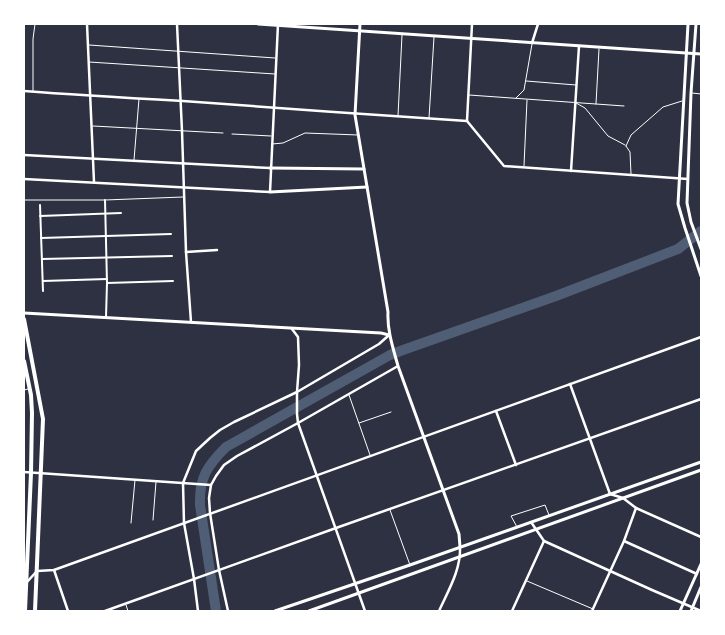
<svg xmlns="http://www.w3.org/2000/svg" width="725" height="635" viewBox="0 0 725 635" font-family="Cabin,sans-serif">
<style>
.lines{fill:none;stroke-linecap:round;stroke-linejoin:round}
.river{stroke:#4f5d75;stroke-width:10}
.service{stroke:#fff;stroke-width:1}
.pedestrian{stroke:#fff;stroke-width:2}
.minor{stroke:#fff;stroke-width:2.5}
.tertiary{stroke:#fff;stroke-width:3}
.secondary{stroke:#fff;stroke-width:3}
.primary{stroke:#fff;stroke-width:4}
</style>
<rect width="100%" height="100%" fill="#2d3142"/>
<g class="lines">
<path class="river" d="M 216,611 L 200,505 C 199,478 207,466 226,447 L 390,355 L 403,350 L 556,296 L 678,249 L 701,231"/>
<g class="service">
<path d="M 89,45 L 275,58"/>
<path d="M 89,62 L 275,74"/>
<path d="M 526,81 L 576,85"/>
<path d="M 33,91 L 33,39 L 35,24"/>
<path d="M 692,93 L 701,94"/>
<path d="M 469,95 L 624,106"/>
<path d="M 516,98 L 524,90 L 532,44"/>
<path d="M 576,103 L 585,108 L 608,136 L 625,145"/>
<path d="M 596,104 L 599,49"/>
<path d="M 398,116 L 402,35"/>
<path d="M 429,118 L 434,37"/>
<path d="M 93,126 L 223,133"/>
<path d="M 232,134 L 271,136"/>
<path d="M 272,144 L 283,143 L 305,133 L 358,135"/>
<path d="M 626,146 L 631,135 L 663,107 L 682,101"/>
<path d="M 626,146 L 630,152 L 631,174"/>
<path d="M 134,160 L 139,99"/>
<path d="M 524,166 L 527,100"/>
<path d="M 24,200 L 105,200 L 183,197"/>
<path d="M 24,390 L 28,389"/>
<path d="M 349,395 L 370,455"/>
<path d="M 359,423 L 391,412"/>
<path d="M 390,510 L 410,565"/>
<path d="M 153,520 L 156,482"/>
<path d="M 131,523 L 135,480"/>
<path d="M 517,527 L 511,516 L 545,505 L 549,515"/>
<path d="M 527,581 L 593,609"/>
<path d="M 126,605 L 128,611"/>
</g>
<g class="pedestrian">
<path d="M 105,200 L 107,283 L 106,317"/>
<path d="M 40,205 L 43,291"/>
<path d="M 40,216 L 121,213"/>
<path d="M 41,238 L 171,234"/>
<path d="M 42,259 L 172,256"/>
<path d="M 43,281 L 107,279"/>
<path d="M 107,283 L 173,281"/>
</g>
<g class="minor">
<path d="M 87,24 L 94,182"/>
<path d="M 177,24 L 182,131 L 186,252 L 191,322"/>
<path d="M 532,43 L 538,24"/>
<path d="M 24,91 C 77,95 130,98 183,101 C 278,108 372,115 467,121 L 504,166 L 688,179"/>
<path d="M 467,121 L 472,24"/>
<path d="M 24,155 L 270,168"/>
<path d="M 571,171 L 579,46"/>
<path d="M 24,179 L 270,192 L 278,24"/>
<path d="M 186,252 L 217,250"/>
<path d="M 292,329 L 298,337 L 299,365 L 297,392 L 297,414 L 298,423 L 365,611"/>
<path d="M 570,384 L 610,494 L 623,498 L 636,508 L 701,537"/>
<path d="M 496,411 L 516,465"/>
<path d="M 24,472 L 211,485"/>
<path d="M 531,522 L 544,541 L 652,590 L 701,611"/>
<path d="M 624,541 L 697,574"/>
<path d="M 54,570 L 68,611"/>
<path d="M 27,582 L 37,571 L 54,570 L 701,337"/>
<path d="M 105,611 L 336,528 L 701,399"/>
<path d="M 198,611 L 194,579 L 184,523 L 183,483 L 196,451 L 210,438 L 220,430 L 234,422 L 297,392 L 379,344 L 388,336"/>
<path d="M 228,611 L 219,570 L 210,513 L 209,498 L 211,485 L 216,476 L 224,465 L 237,456 L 298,423 L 398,366"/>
<path d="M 439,611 C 448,591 461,570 460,547"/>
<path d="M 512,611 L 544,541"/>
<path d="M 592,611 L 624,541 L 636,508"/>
</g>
<g class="tertiary">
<path d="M 258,24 L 701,54"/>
<path d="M 360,24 L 355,115 L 388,312 C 387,330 393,348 398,366 L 459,534 L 460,547"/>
<path d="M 270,168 L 364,169"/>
<path d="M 270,192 L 367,187"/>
<path d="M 24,313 L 381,333 L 389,335"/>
</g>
<g class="secondary">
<path d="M 688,24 L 678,204 L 685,228 L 701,276"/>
<path d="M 696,24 L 691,93 L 687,203 L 691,222 L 701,249"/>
<path d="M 275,611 L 410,565 L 701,462"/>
<path d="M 309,611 L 701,470"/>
<path d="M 680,611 L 701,564"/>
<path d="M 691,611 L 701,587"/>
</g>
<g class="primary">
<path d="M 24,319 L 43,419 L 35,611"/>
<path d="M 24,361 L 31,395 L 32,413 L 31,473 L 25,611"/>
</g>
</g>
<rect width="725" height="635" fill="none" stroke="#ffffff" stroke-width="50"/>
</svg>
